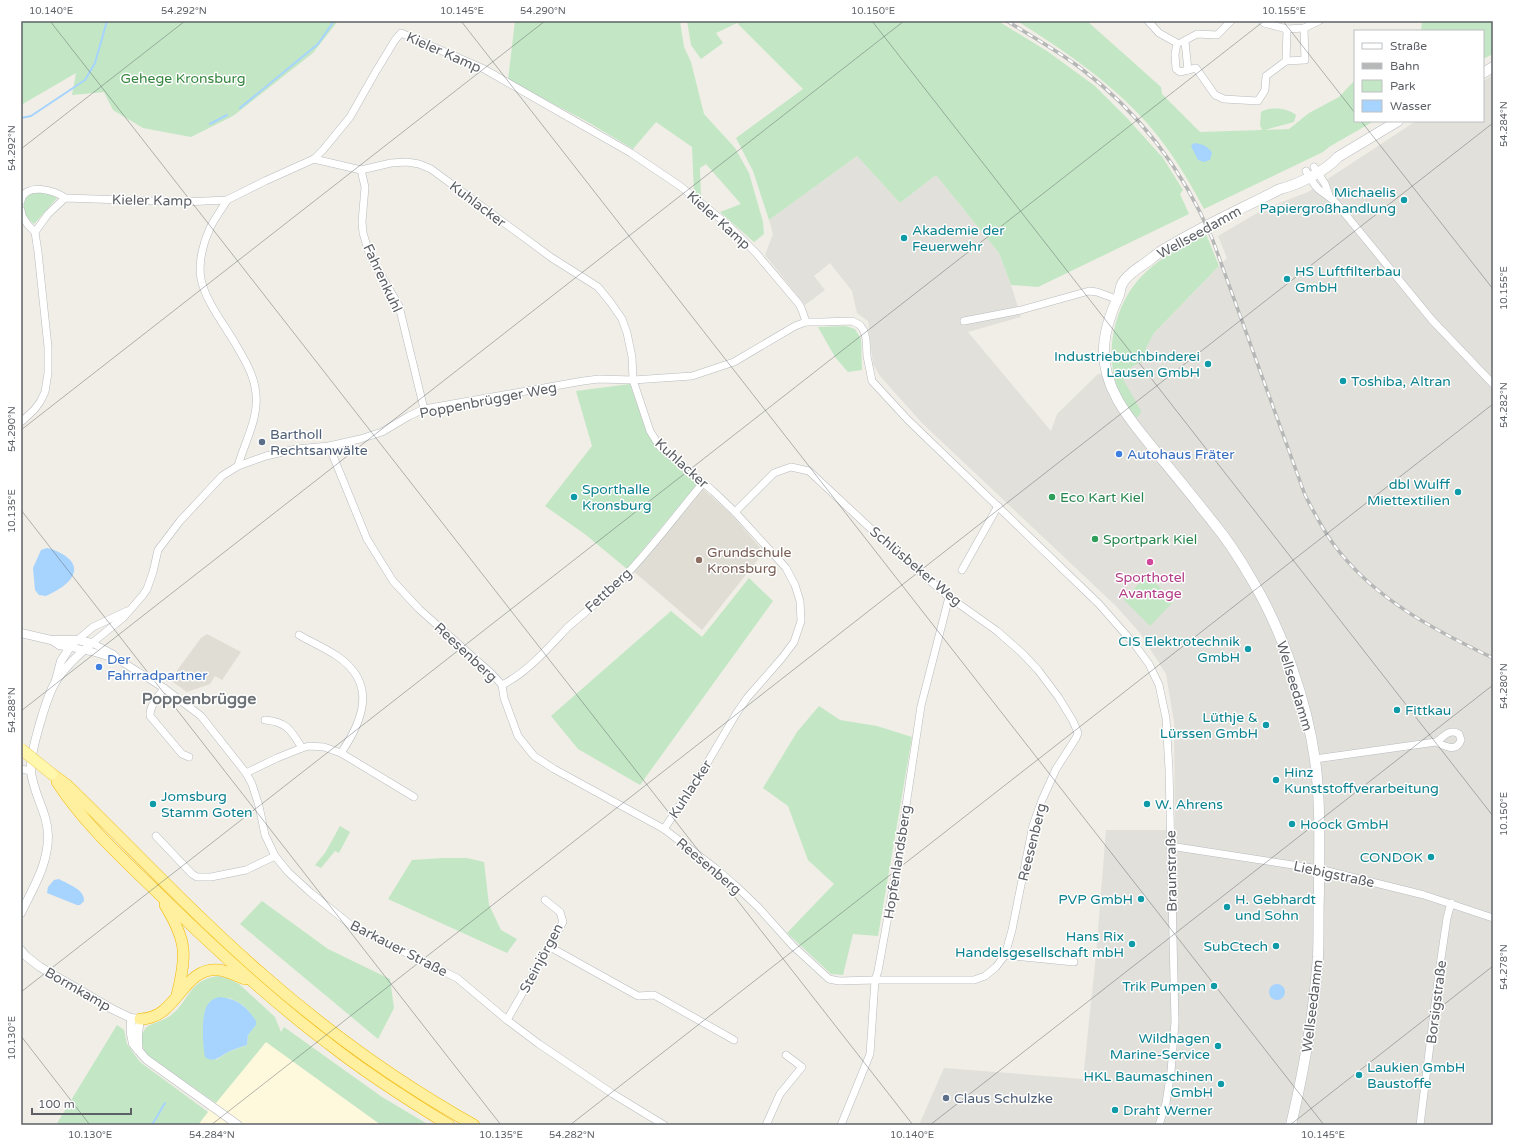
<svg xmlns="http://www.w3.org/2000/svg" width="1514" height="1146" viewBox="0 0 1514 1146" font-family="'Varela Round',sans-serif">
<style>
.commercial{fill:#fef8dd}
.industrial{fill:#e1e0da}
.education{fill:#e0ddd4}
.green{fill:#c3e7c5;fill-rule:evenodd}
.water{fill:#a7d3ff}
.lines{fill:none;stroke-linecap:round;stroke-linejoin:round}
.stream{stroke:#a7d3ff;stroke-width:2}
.minor-casing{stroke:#b8bbbf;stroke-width:8}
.tertiary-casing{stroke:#b8bbbf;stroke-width:9}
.secondary-casing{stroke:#b9bcc1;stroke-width:11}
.trunk-casing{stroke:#f5b800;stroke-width:12}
.minor{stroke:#fff;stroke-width:7}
.tertiary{stroke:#fff;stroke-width:8}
.secondary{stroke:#fff;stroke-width:10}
.trunk{stroke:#fef09e;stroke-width:11}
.rail-casing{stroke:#b6b7b7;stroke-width:3.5}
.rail{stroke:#fff;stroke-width:2;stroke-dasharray:6;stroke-linecap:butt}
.primary-bridge-casing{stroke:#f2d15d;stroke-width:12;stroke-linecap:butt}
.primary-bridge{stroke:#fff7ac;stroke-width:11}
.ticks{fill:none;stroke:#5d6166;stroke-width:1;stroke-opacity:0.45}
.culture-dot{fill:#0f9aa8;stroke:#fff;stroke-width:1.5}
.service-dot{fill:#5c6f8a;stroke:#fff;stroke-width:1.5}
.shop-dot{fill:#3f7fe0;stroke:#fff;stroke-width:1.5}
.leisure-dot{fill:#2e9e5b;stroke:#fff;stroke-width:1.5}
.education-dot{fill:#8d6e63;stroke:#fff;stroke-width:1.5}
.hotel-dot{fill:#d1479c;stroke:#fff;stroke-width:1.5}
.labels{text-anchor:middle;stroke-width:3;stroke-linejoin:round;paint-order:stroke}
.street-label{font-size:14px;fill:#5d6166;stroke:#fff}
.park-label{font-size:14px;fill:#35863e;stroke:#fff}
.culture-label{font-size:14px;fill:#0d838f;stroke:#fff;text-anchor:end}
.service-label{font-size:14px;fill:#4e5e75;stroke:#fff;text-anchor:start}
.shop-label{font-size:14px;fill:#366cbe;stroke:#fff;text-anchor:start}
.leisure-label{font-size:14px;fill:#27864d;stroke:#fff;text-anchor:start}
.education-label{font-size:14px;fill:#785e54;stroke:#fff;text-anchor:start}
.hotel-label{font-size:14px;fill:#b23c85;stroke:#fff}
.quarter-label{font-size:16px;font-weight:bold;fill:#6e7378;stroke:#fff}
.neatline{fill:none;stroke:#5d6166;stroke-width:1.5}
.ticks-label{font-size:10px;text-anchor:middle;fill:#5d6166}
</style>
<rect width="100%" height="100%" fill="#f0eee6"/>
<path class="commercial" d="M 266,1042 L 381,1125 L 198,1125 L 212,1106 Z"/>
<path class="industrial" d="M 1493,75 L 1493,1125 L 919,1125 L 944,1068 L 1083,1079 L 1096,955 L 1106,830 L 1175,830 L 1174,722 L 1166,674 L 1140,633 L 1116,606 L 922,423 L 880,376 L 873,364 L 868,321 L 857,313 L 852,291 L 830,263 L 814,276 L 825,290 L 805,305 L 765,255 L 773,234 L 769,220 L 857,156 L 900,203 L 936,175 L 999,253 L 1011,285 L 1021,317 L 968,332 L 1051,431 L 1057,414 L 1098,374 L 1114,375 L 1146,348 L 1154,333 L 1227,258 L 1218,236 L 1264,209 L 1308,192 L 1416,121 L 1483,121 L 1483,81 Z"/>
<g class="education">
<path d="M 702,488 L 730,513 L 764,552 L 702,630 L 632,570 Z"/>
<path d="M 207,634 L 241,652 L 222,680 L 215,676 L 210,684 L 187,692 L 170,680 L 201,638 Z"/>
</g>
<g class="green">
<path d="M 21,21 L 338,21 L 313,53 L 233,116 L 191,137 L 143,128 L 113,110 L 104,92 L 72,95 L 76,73 L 21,105 Z"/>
<path d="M 515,21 L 680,21 L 684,47 L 691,62 L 704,114 L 735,148 L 749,173 L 763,222 L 764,234 L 754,242 L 720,212 L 741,204 L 706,164 L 700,168 L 701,198 L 694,193 L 692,147 L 656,122 L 633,149 L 586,121 L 508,80 Z"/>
<path d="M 687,21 L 998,21 L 1047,51 L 1095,86 L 1127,118 L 1163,158 L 1183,190 L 1180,194 L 1189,214 L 1038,287 L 1011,285 L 999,253 L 936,175 L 900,203 L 857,156 L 769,220 L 753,171 L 736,138 L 803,89 L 737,23 L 716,33 L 723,43 L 701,59 L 691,45 Z"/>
<path d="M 1017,21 L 1087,21 L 1161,87 L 1162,94 L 1200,132 L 1262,130 L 1260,125 L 1261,112 C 1271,106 1288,108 1296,115 L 1294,122 L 1265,130 L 1289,129 L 1309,113 L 1339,97 L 1355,80 L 1355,121 L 1374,121 L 1329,147 L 1323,152 L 1204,209 C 1188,179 1170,149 1147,123 C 1110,82 1064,50 1017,21 Z"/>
<path d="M 1422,21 L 1493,21 L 1493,54 L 1483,59 L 1483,31 L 1421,31 Z"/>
<path d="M 44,192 L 58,197 L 34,224 L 25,216 C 23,206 23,201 30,193 Z"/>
<path d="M 1206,234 L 1219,266 L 1154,333 L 1146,348 L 1149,359 C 1140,363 1125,367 1123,379 L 1141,411 L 1141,413 L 1136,418 L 1134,417 C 1126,405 1119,394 1115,380 C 1105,342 1118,297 1147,271 C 1164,255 1186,245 1206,234 Z"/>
<path d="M 846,326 L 855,329 L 861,339 L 862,370 L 848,372 L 835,357 L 818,327 Z"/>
<path d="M 630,384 L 647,433 L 698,483 L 627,569 L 586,535 L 545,506 L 592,446 L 576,391 Z"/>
<path d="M 1147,575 L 1174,601 L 1150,626 L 1124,600 Z"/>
<path d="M 749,578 L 773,601 L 640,785 L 578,749 L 551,716 L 671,611 L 702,637 Z"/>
<path d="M 819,706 L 840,720 L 877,726 L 912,737 L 878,936 L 853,934 L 843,975 L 831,974 L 787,933 L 834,884 L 808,860 L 788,806 L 763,788 L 797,732 Z"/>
<path d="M 340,826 L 350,832 L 339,853 L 335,851 L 321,868 L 315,865 L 325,853 Z"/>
<path d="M 443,858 L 467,858 L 484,862 L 489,905 L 501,930 L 517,939 L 507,953 L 388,899 L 412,860 Z"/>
<path d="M 262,901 L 328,949 L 390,979 L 394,1008 L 378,1039 L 240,924 Z"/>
<path d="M 218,976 L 227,978 L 239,984 L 275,1017 L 281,1032 L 284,1027 L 382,1097 L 429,1125 L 381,1125 L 266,1042 L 216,1103 L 147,1056 C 142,1048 139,1037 145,1029 C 148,1024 163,1021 170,1016 C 190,1001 188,980 218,976 ZM 229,998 C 244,1003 250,1011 256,1025 L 248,1035 L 247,1045 L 228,1052 L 216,1060 L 204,1048 L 203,1024 L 205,1010 Z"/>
<path d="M 117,1025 L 124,1030 L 127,1044 L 140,1062 L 208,1112 L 198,1125 L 56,1125 Z"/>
</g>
<g class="water">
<path d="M 1194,143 C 1202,144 1208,146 1212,153 L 1210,160 L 1204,162 L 1198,160 L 1191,146 Z"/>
<path d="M 47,548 C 63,552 85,564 68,582 C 62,588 54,592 46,596 L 39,595 L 35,590 L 33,568 L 41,550 Z"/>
<path d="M 59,879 C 67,884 85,889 84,901 L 80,905 L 77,905 L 47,893 L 48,887 L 54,880 Z"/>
<circle cx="1277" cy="992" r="8"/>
<path d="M 220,997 C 238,999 246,1006 256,1021 L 256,1025 L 248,1035 L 247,1045 C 241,1047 234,1049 228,1052 C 220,1056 214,1064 205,1057 C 203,1045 200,1012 209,1003 C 212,999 216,998 220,997 Z"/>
</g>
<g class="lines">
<g class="stream">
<path d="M 240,108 L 318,44 L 334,21"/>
<path d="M 21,118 L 31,116 L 85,80 L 95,63 L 107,21"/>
<path d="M 210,124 L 227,115"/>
<path d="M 152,1125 L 165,1103"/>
</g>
<defs>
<g id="minor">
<path d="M 1148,21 L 1159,33 L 1177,43 L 1175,54 L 1176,69 L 1180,72 L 1188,70"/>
<path d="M 1262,21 L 1264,23 L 1287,29 L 1304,28 L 1319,21"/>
<path d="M 1182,42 L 1197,34 L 1217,35 L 1231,21"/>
<path d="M 1185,42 L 1188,70 L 1196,68 L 1215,95 L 1224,99 L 1258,101 L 1265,90 L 1266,76 L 1286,61 L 1287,29"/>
<path d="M 1286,61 L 1305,60 L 1304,28"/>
<path d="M 314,159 L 361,170 L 391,163 L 407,162 L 419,164 L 431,169 L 552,258 L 598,287 L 611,303 L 622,319 L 627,333 L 632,357 L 633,380 L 650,431 L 660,447 L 713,491 L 735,512 L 786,568 L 795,585 L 800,601 L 801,621 L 794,642 L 782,658 L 747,698 L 736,714 L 699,777 L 664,829"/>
<path d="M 1314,167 L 1325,184 L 1329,195"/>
<path d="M 361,170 L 365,187 L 362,222 L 363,233 L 370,256 L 399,306 L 424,409"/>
<path d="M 1306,171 C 1310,178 1315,188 1322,192 C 1329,197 1332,198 1337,204 L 1432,320 L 1493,384"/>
<path d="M 227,200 C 222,209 215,218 210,228 C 203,243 198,263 201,279 C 206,302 223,323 235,343 C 243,357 252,371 255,387 C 261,416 245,440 238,466"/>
<path d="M 21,201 C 24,182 56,190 65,198"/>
<path d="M 21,210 L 22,216 L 28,225 L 35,232 L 38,252 L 48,347 L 48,373 L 45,392 L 40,402 L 34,410 L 21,422"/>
<path d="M 35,232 L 48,214 L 65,198 L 184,202 L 227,200 L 265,181 L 314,159 L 323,150 L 350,117 L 375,73 L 395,40 L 401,33 L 484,69 L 631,153 L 680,186 L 728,225 L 756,253 L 799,304 L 802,310 L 806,322"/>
<path d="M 964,321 L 1021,310 L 1089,291 L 1097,292 L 1116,299"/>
<path d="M 329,446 L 367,539 L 393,581 L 419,609 L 491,673 L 502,685 L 504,698 L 518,736 L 534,756 L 554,769 L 664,829 L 715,868 L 737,887 L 758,907 L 793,946 L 829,979 L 839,981 L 875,980 L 974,980 L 985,976 L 996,967 L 1005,955 L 1012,930 L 1033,825 L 1042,800 L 1056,769 L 1076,738 L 1078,733 L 1073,721 L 1059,698 L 1038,670 L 1022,653 L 997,631 L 949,597 L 920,572 L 884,541 L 809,471 L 791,467 L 774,473 L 735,512"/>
<path d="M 962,570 L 998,506"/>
<path d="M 299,635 C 311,642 325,648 337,656 C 377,683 364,719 341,753"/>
<path d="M 75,642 L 93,627 L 127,611"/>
<path d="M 70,647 L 93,652 L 116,659"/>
<path d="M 502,685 C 528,672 548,648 568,627 C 584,613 601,600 616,585 C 648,554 674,517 703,483"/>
<path d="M 164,688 C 159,696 149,706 150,716 L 182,754 L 189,757"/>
<path d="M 265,720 C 287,722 291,730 302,748"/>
<path d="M 1315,759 L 1436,742 C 1445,746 1456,753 1461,740 L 1459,734 C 1449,728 1444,737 1436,742"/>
<path d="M 21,769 L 31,771"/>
<path d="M 246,773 L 277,758 L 302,748 L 309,746 L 324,747 L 341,753 L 414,797"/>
<path d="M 156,836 L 192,874 L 197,877 L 211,877 L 246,870 L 275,856"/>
<path d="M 1170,846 L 1319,869 L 1424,895 L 1493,918"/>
<path d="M 550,947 L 638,996 L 654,995 L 734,1040"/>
<path d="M 1005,955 L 1074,962"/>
<path d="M 507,1020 L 563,922 L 560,912 L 545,900"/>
<path d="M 664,1125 L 613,1094 L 539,1044 L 507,1020 L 457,978 L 352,926 L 311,893 L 288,872 L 275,856 L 265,835 L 259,806 L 252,784 L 246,773 L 201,716 L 164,688 L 119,660 L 113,654 L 92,643 L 124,617 L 143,595 L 147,589 L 153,572 L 158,550 L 180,521 L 222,476 L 238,466 L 266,456 L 296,449 L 329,446 L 360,439 L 382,432 L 409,416 L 424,409 L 583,381 L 599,379 L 633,380 L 692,376 L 734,362 L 795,326 L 806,322 L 822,322 L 852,321 L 860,325 L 864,331 L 866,339 L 867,356 L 872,381 L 908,420 L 1099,604 L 1135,645 L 1149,664 L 1159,685 L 1166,718 L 1169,769 L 1175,1022 L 1171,1071 L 1166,1103 L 1159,1125"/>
<path d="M 766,1125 L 780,1094 L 802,1067 L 786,1055"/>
<path d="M 841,1125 L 870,1054 L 875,980 L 878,971 L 896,872 L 921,706 L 949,597"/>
<path d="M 1420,1125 L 1439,972 L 1447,918 L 1451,903"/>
</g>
<g id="tertiary">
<path d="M 21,633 L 51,640 L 77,640 L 92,643"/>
<path d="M 52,640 L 59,645 L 70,647 L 61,661 L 56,680"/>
<path d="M 21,913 C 33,888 48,865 48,836 C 48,813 33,794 31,771 C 29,755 47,695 56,681 C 65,667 79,654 92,643"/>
<path d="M 21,950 L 26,956 L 40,967 L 112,1009 L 131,1018 L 140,1019 L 138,1033 L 138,1050"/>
<path d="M 131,1018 L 131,1034 L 133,1044 L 146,1059 L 238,1125"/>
</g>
<g id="secondary">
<path d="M 1483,73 L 1493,67"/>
<path d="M 1291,1125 C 1304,1070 1314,1014 1318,957 C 1319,935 1318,913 1319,892 C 1319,848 1321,803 1315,760 C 1307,702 1282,630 1252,580 C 1240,559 1227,539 1212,521 C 1194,498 1175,475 1157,453 C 1132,422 1102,390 1104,347 C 1105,329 1111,312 1119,295 C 1120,292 1120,288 1122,284 C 1126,276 1134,271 1141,266 C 1149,261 1155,255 1163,250 C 1200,227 1241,209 1280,189 C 1297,185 1326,171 1338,157 L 1398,121"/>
</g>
<g id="trunk">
<path d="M 52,774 L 67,785 C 132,848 194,915 263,975 C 328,1032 399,1083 474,1125"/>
<path d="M 57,782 C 85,825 123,859 159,894 C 213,947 269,999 329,1044 C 367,1074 408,1100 449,1125"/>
<path d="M 165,905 C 187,941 187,955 177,995"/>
<path d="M 140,1019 C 178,1019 182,966 219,970 C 228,971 237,976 245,979"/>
</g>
</defs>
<use href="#minor" class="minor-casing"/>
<use href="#tertiary" class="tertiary-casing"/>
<use href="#secondary" class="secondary-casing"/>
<use href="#trunk" class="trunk-casing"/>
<use href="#minor" class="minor"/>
<use href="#tertiary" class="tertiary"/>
<use href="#secondary" class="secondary"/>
<use href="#trunk" class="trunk"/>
<defs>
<path id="rail" d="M 1007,21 C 1031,36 1056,50 1079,67 C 1138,111 1183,170 1212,238 L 1305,495 C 1315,514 1324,533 1338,550 C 1377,600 1436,631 1493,658"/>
</defs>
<use href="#rail" class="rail-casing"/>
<use href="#rail" class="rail"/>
<defs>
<path id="primary-bridge" d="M 21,749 L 52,774"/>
</defs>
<use href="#primary-bridge" class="primary-bridge-casing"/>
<use href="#primary-bridge" class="primary-bridge"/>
</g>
<path class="ticks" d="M 50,21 L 913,1125M 461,21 L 1324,1125M 872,21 L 1493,816M 1283,21 L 1355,113M 1361,121 L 1493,289M 21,149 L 185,21M 21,430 L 545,21M 21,510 L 501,1125M 21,711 L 904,21M 21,992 L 1264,21M 21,1036 L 90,1125M 211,1125 L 1493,123M 570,1125 L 1493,404M 930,1125 L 1493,685M 1290,1125 L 1493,966"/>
<g class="culture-dot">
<circle cx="1404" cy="200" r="4"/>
<circle cx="904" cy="238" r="4"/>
<circle cx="1287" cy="279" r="4"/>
<circle cx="1208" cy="364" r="4"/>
<circle cx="1343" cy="381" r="4"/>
<circle cx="1458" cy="492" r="4"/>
<circle cx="574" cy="497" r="4"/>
<circle cx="1248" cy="649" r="4"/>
<circle cx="1397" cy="710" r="4"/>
<circle cx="1266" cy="725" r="4"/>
<circle cx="1276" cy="780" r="4"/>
<circle cx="153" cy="804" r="4"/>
<circle cx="1147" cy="804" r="4"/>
<circle cx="1292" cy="824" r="4"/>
<circle cx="1431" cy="857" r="4"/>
<circle cx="1141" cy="899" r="4"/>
<circle cx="1227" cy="907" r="4"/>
<circle cx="1132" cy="944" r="4"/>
<circle cx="1276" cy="946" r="4"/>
<circle cx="1214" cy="986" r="4"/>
<circle cx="1218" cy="1046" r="4"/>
<circle cx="1359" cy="1075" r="4"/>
<circle cx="1221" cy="1084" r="4"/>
<circle cx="1115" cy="1110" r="4"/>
</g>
<g class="service-dot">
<circle cx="262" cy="442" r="4"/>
<circle cx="946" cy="1098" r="4"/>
</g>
<g class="shop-dot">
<circle cx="1119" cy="454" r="4"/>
<circle cx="99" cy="667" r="4"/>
</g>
<g class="leisure-dot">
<circle cx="1052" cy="497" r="4"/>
<circle cx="1095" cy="539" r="4"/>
</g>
<circle class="education-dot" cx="699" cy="560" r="4"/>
<circle class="hotel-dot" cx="1150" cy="562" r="4"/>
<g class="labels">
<g class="street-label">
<text transform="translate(444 52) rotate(24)" y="5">Kieler Kamp</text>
<text transform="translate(152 200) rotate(1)" y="5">Kieler Kamp</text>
<text transform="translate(478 204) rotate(37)" y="5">Kuhlacker</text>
<text transform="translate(719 220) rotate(42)" y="5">Kieler Kamp</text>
<text transform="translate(1199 232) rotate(-29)" y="5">Wellseedamm</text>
<text transform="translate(383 278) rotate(65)" y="5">Fahrenkuhl</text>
<text transform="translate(488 400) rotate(-11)" y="5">Poppenbrügger Weg</text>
<text transform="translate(682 463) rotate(42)" y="5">Kuhlacker</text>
<text transform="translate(916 566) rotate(40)" y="5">Schlüsbeker Weg</text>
<text transform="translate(608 590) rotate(-43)" y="5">Fettberg</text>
<text transform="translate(466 652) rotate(43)" y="5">Reesenberg</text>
<text transform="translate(1295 686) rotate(73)" y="5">Wellseedamm</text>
<text transform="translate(690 789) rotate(-57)" y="5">Kuhlacker</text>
<text transform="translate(1032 842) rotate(-76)" y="5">Reesenberg</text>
<text transform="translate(897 862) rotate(-81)" y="5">Hopfenlandsberg</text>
<text transform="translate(709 866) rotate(40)" y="5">Reesenberg</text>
<text transform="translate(1171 871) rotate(-91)" y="5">Braunstraße</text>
<text transform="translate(1334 874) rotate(12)" y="5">Liebigstraße</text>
<text transform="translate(399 948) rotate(27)" y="5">Barkauer Straße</text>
<text transform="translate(541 958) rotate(-62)" y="5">Steinjörgen</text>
<text transform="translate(78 989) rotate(30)" y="5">Bormkamp</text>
<text transform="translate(1436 1002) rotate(-83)" y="5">Borsigstraße</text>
<text transform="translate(1312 1006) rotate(-83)" y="5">Wellseedamm</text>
</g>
<g class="park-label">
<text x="183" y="83">Gehege Kronsburg</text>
</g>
<g class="culture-label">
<text x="1396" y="197">Michaelis<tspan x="1396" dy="16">Papiergroßhandlung</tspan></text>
<text x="912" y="235" text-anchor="start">Akademie der<tspan x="912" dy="16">Feuerwehr</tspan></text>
<text x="1295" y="276" text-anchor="start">HS Luftfilterbau<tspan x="1295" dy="16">GmbH</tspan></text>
<text x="1200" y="361">Industriebuchbinderei<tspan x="1200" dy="16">Lausen GmbH</tspan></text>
<text x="1351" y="386" text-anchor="start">Toshiba, Altran</text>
<text x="1450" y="489">dbl Wulff<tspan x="1450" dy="16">Miettextilien</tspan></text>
<text x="582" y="494" text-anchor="start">Sporthalle<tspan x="582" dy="16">Kronsburg</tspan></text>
<text x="1240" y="646">CIS Elektrotechnik<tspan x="1240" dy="16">GmbH</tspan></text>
<text x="1405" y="715" text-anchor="start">Fittkau</text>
<text x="1258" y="722">Lüthje &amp;<tspan x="1258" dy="16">Lürssen GmbH</tspan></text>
<text x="1284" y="777" text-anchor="start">Hinz<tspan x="1284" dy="16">Kunststoffverarbeitung</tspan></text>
<text x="161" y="801" text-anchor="start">Jomsburg<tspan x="161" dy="16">Stamm Goten</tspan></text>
<text x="1155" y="809" text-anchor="start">W. Ahrens</text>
<text x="1300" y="829" text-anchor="start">Hoock GmbH</text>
<text x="1423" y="862">CONDOK</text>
<text x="1133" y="904">PVP GmbH</text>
<text x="1235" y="904" text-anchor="start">H. Gebhardt<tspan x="1235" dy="16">und Sohn</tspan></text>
<text x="1124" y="941">Hans Rix<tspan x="1124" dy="16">Handelsgesellschaft mbH</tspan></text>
<text x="1268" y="951">SubCtech</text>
<text x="1206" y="991">Trik Pumpen</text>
<text x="1210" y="1043">Wildhagen<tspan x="1210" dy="16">Marine-Service</tspan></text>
<text x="1367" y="1072" text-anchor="start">Laukien GmbH<tspan x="1367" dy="16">Baustoffe</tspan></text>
<text x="1213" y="1081">HKL Baumaschinen<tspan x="1213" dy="16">GmbH</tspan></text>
<text x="1123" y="1115" text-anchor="start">Draht Werner</text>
</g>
<g class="service-label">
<text x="270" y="439">Bartholl<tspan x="270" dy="16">Rechtsanwälte</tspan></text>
<text x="954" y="1103">Claus Schulzke</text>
</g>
<g class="shop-label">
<text x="1127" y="459">Autohaus Fräter</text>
<text x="107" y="664">Der<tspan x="107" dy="16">Fahrradpartner</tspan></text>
</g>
<g class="leisure-label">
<text x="1060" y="502">Eco Kart Kiel</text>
<text x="1103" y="544">Sportpark Kiel</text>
</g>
<g class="education-label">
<text x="707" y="557">Grundschule<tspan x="707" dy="16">Kronsburg</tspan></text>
</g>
<g class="hotel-label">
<text x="1150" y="582">Sporthotel<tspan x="1150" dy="16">Avantage</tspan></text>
</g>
<g class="quarter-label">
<text x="199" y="704">Poppenbrügge</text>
</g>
</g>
<rect width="1514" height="1146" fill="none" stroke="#ffffff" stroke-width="44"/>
<rect x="1354" y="30" width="130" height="92" fill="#ffffff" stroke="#bec0c2"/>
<rect x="1362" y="43" width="20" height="6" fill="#ffffff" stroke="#bec0c2"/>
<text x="1390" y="50" font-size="12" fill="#5d6166">Straße</text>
<rect x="1362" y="63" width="20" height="6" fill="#b6b7b7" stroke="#bec0c2"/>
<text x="1390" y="70" font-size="12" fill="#5d6166">Bahn</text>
<rect x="1362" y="80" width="20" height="12" fill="#c3e7c5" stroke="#bec0c2"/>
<text x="1390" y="90" font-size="12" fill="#5d6166">Park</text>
<rect x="1362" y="100" width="20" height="12" fill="#a7d3ff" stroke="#bec0c2"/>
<text x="1390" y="110" font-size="12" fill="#5d6166">Wasser</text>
<path d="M32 1108v6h99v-6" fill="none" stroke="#5d6166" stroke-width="2"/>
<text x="38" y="1108" font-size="12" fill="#5d6166" stroke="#ffffff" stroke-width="3" paint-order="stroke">100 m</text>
<rect x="22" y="22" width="1470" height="1102" class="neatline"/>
<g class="ticks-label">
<text x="51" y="14">10.140°E</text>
<text x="184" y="14">54.292°N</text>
<text x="462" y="14">10.145°E</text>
<text x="543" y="14">54.290°N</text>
<text x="873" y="14">10.150°E</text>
<text x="1284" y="14">10.155°E</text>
<text transform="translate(1503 124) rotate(-90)" y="4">54.284°N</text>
<text transform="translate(11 148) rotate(-90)" y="4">54.292°N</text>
<text transform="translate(1503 288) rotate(-90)" y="4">10.155°E</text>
<text transform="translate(1503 405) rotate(-90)" y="4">54.282°N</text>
<text transform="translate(11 429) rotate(-90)" y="4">54.290°N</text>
<text transform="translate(11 511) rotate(-90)" y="4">10.135°E</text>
<text transform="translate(1503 686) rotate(-90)" y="4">54.280°N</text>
<text transform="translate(11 710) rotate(-90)" y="4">54.288°N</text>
<text transform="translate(1503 814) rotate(-90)" y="4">10.150°E</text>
<text transform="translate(1503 967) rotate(-90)" y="4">54.278°N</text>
<text transform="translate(11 1038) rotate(-90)" y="4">10.130°E</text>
<text x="90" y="1138">10.130°E</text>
<text x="212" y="1138">54.284°N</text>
<text x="501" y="1138">10.135°E</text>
<text x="572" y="1138">54.282°N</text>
<text x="912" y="1138">10.140°E</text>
<text x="1323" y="1138">10.145°E</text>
</g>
</svg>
